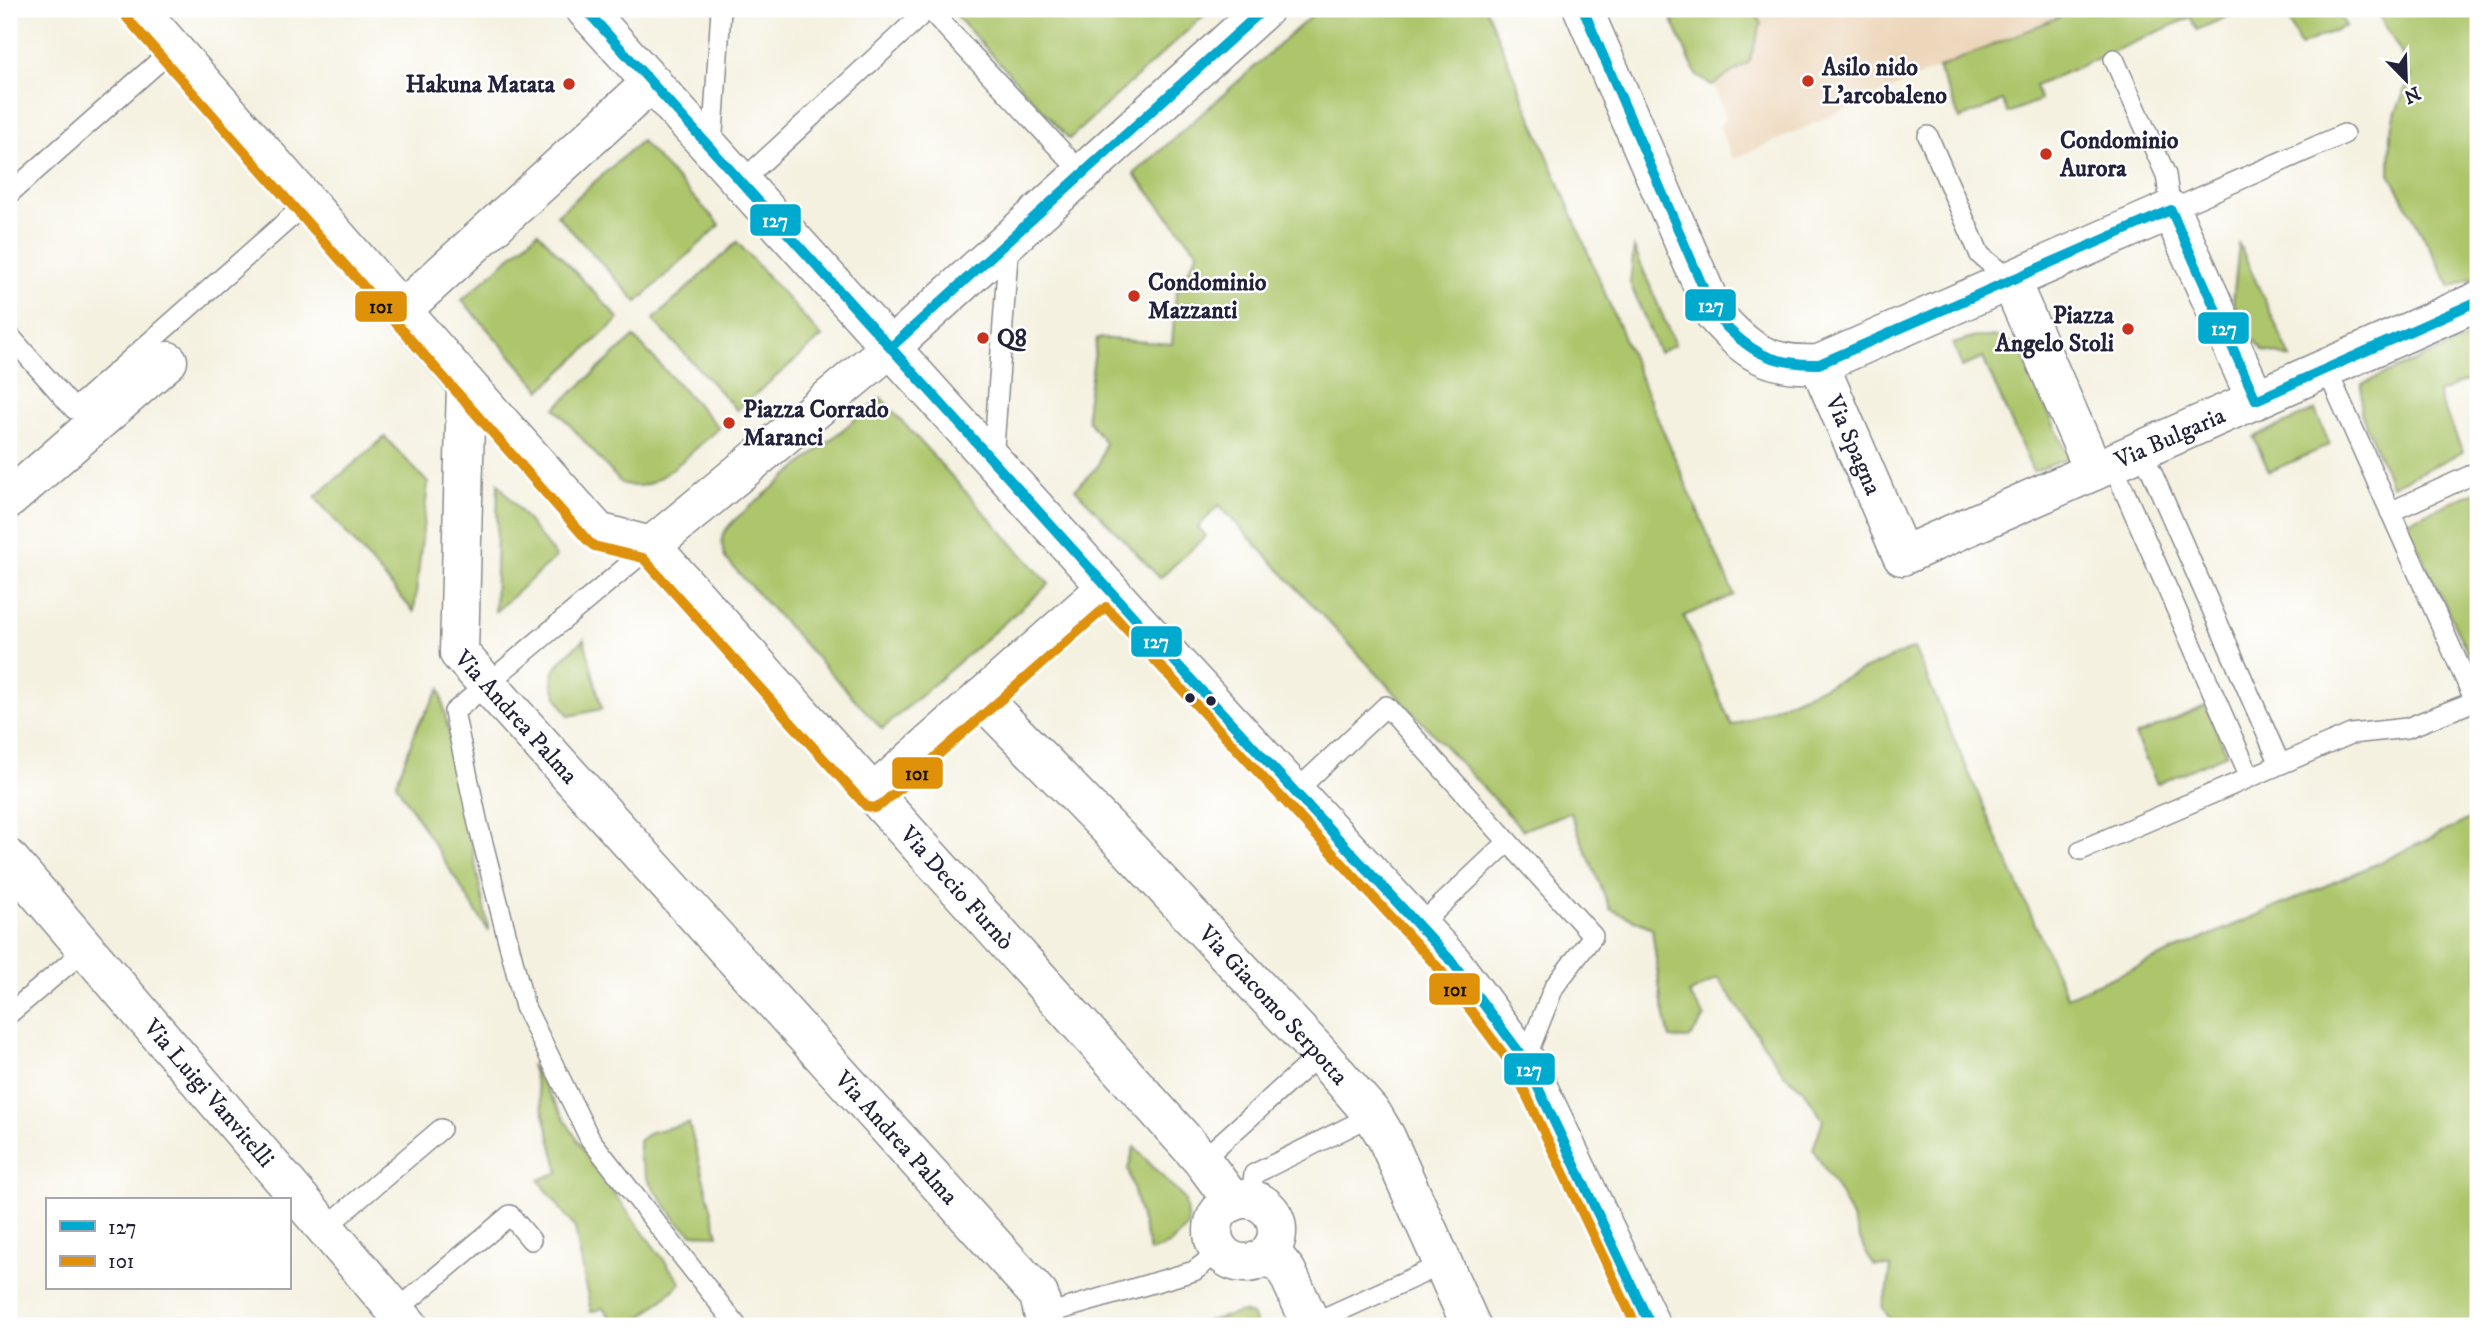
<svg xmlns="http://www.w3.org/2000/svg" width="2487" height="1335" viewBox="0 0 2487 1335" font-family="'IM FELL DW Pica',serif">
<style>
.built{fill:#edd7bb}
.green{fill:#adc66c;stroke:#687454;stroke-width:2}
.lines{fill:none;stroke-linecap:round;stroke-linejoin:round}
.lane-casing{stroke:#8b8a8e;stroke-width:22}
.street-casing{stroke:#8b8a8e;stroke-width:41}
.secondary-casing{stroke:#8b8a8e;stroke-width:41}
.lane{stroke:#fff;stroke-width:19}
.street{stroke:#fff;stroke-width:38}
.secondary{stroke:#fff;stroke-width:38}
.bus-1-casing{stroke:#fff;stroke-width:16}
.bus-2-casing{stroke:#fff;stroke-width:16}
.bus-1{stroke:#00a9ce;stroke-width:10}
.bus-2{stroke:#de9109;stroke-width:10}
.poi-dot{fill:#c8321e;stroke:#fff;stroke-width:2.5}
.bus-dot{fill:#22223b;stroke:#fff;stroke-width:2.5}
.labels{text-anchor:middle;stroke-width:5;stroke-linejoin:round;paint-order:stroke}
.poi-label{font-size:24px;font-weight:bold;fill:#22223b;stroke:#fff;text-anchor:start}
.street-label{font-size:24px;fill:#22223b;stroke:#fff}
.line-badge{stroke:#fff;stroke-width:2.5}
.badge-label{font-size:19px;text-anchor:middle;font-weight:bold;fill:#fff}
.pale-badge-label{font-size:19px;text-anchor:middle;font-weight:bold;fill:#111}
</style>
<rect width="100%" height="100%" fill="#fff"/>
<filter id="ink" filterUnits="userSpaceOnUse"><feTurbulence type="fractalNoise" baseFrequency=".0143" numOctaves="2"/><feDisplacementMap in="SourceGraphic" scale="14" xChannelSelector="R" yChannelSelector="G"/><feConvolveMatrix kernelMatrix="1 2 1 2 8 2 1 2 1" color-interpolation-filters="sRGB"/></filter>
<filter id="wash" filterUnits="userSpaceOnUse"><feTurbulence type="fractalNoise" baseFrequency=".00686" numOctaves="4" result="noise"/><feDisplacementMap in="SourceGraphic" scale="28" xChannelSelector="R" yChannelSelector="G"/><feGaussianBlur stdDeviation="1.57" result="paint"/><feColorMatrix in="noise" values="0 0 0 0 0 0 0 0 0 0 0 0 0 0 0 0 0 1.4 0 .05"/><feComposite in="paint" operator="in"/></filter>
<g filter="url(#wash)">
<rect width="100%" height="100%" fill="#f4f1e0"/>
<path class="built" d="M 1667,9 L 2062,9 L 2064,13 L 1733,159 L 1719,126 L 1726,118 L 1713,85 L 1697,76 Z"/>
<g class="green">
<path d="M 950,9 L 1211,9 L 1069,139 Z"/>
<path d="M 1319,9 L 1486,9 L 1648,396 L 1734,595 L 1684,616 L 1732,726 L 1914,648 L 2067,997 L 2383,861 L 2478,815 L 2478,1326 L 1894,1326 L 1882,1306 L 1888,1289 L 1891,1267 L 1875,1266 C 1862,1251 1858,1230 1849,1212 C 1839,1190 1825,1170 1813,1149 L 1823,1120 L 1803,1089 L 1784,1074 L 1718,978 L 1689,994 L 1705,1017 L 1689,1039 L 1670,1038 L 1661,999 L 1652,928 L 1610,909 L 1570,812 L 1523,830 L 1219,505 L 1198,527 L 1206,536 L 1160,578 L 1075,489 L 1098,466 L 1105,443 L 1088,420 L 1087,404 L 1097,338 L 1172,344 L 1176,294 L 1198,252 L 1134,174 Z"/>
<path d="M 1667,9 L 1754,9 L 1761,24 L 1749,62 L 1712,85 L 1697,76 Z"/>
<path d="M 2062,9 L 2226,9 L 2229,16 L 2197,30 L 2191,17 L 2035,86 L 2040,100 L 2008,113 L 2002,101 L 1960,119 L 1938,68 L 2059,17 L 2064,13 Z"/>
<path d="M 2284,9 L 2336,9 L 2346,26 L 2300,46 Z"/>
<path d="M 2379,9 L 2471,9 L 2478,24 L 2478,276 L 2451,287 L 2390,174 L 2391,133 L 2396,111 L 2411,78 L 2400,51 L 2379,16 Z"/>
<path d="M 641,141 L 720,225 L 637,302 L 557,215 Z"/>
<path d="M 538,232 L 619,319 L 541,390 L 462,300 Z"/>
<path d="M 737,242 L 822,337 L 737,410 L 653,320 Z"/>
<path d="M 2239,244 L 2291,358 L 2264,351 L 2250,336 L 2233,302 Z"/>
<path d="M 1634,248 L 1675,345 L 1659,353 L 1630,283 Z"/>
<path d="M 2478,334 L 2478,376 L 2437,393 L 2463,452 L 2392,486 L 2361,413 L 2362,384 Z"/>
<path d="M 634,337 L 719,428 C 701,443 669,476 648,484 C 639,488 630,486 621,483 L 555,408 Z"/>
<path d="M 1975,337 L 1999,337 L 2018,346 L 2069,458 L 2033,472 L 1983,358 L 1962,367 L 1953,344 Z"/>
<path d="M 881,398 L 1049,584 L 882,729 L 725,558 C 719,535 722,532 739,516 Z"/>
<path d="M 2315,410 L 2330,445 L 2269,472 L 2254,437 Z"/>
<path d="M 385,437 L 428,483 L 414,612 L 315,497 Z"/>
<path d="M 498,483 L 556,557 L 495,612 Z"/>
<path d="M 2475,492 L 2478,499 L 2478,675 L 2406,522 Z"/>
<path d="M 584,639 L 602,709 L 569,716 C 540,674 552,669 584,639 Z"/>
<path d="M 440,689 L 489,932 L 396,784 L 418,725 Z"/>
<path d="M 2205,706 L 2227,754 L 2157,784 L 2135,736 Z"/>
<path d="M 531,1064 L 592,1164 L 681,1283 L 632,1326 L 618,1326 L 603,1308 L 591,1312 L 575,1228 L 539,1180 L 559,1172 Z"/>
<path d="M 689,1123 L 718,1235 L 693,1234 L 677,1221 L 648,1180 L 639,1158 L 639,1141 L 651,1132 Z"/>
<path d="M 1134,1147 L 1185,1200 L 1188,1226 L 1169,1245 L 1150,1252 L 1128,1169 Z"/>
<path d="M 1242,1312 L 1252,1315 L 1257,1326 L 1190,1326 Z"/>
</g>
</g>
<g filter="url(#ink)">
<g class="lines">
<defs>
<g id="lane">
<path d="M 929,9 L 1082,173"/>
<path d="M 2114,59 L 2166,175 L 2171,210 L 2344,134"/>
<path d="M 1928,136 L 1980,255 L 2010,280"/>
<path d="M 712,148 L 721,9"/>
<path d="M 742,181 L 928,9"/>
<path d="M 9,194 L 172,50"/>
<path d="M 9,335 L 74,409 L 307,203"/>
<path d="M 2326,368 L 2475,701 L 2478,700"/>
<path d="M 2142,450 L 2280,764"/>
<path d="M 993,460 L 1009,242"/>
<path d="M 2112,463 L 2250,777"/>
<path d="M 2390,512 L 2478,472"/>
<path d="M 651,546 L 454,712 L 478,824 L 525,1007 L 590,1139 L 737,1326"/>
<path d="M 1296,791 L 1386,706 L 1593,936 L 1554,987 L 1525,1060"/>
<path d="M 2081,850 L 2351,734 L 2407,728 L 2475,701"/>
<path d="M 1419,926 L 1508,842"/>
<path d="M 9,1014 L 86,949"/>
<path d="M 1202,1160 L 1320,1054"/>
<path d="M 1250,1200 L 1254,1174 L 1373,1115"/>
<path d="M 325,1228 L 441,1129"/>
<path d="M 396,1311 L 510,1215 L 531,1240"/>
<path d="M 1043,1315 L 1194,1271 L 1220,1251"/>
<path d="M 1311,1324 L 1443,1264"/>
</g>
<g id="street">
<path d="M 1583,9 L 1715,315 C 1747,351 1768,367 1819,364 L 2171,210 L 2256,400"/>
<path d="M 2010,280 L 2094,471"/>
<path d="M 402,310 L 652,82"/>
<path id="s1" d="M 1819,364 L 1902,556 L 2478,301"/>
<path id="s2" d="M 466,384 L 459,653 L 1039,1295 L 1046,1326"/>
<path d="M 9,499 L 168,361"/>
<path d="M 651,546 L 890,348"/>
<path id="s3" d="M 981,698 L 1129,849 L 1320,1054 L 1373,1115 L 1386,1137 L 1471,1326"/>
<path id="s4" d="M 873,794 L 1202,1160 L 1233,1202"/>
<path id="s5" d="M 9,859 L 409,1326"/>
<circle cx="1245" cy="1231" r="32"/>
<path d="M 1270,1251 L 1287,1272 L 1312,1326"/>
</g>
<g id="secondary">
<path d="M 138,9 L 466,384 L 598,532 L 651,546 L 873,794 L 1107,587"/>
<path d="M 585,9 L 1141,625 L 1453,963 L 1525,1060 L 1651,1326"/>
<path d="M 890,348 L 1264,9"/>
</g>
</defs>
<use href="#lane" class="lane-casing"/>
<use href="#street" class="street-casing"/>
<use href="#secondary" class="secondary-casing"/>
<use href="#lane" class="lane"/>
<use href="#street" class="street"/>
<use href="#secondary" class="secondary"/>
<defs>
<g id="bus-1">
<path d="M 585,9 L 1141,625 L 1453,963 L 1525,1060 L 1651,1326"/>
<path d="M 1583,9 L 1715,315 C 1748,351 1770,365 1819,364 L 2171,210 L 2256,400 L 2478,301"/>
<path d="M 890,348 L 1264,9"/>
</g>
<path id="bus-2" d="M 127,18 L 588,541 L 594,546 L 643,558 L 866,806 L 874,808 L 882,804 L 1106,607 L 1442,972 L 1513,1067 L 1636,1326"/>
</defs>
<use href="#bus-1" class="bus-1-casing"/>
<use href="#bus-2" class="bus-2-casing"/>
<use href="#bus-1" class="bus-1"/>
<use href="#bus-2" class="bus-2"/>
</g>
</g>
<g class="poi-dot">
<circle cx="1808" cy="81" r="7"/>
<circle cx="569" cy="84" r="7"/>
<circle cx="2046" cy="154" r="7"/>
<circle cx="1134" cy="296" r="7"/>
<circle cx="2128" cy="329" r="7"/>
<circle cx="983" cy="338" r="7"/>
<circle cx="729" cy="423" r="7"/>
</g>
<g class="bus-dot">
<circle cx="1190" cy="698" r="6"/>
<circle cx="1211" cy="701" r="6"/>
</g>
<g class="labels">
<g class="poi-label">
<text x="1822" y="75">Asilo nido<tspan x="1822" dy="28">L'arcobaleno</tspan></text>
<text x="555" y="92" text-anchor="end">Hakuna Matata</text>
<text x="2060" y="148">Condominio<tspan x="2060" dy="28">Aurora</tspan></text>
<text x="1148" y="290">Condominio<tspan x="1148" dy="28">Mazzanti</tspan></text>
<text x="2114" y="323" text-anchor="end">Piazza<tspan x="2114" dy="28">Angelo Stoli</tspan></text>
<text x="997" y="346">Q8</text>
<text x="743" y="417">Piazza Corrado<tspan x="743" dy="28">Maranci</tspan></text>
</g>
<g class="street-label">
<text dy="8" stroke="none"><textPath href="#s1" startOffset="502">Via Bulgaria</textPath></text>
<text dy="8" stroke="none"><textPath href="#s1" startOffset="88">Via Spagna</textPath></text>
<text dy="8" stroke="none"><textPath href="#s2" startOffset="355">Via Andrea Palma</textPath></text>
<text dy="8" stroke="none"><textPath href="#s4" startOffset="126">Via Decio Furnò</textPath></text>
<text dy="8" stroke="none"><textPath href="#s3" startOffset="424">Via Giacomo Serpotta</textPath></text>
<text dy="8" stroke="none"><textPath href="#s5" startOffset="308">Via Luigi Vanvitelli</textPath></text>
<text dy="8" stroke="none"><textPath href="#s2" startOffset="922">Via Andrea Palma</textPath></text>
</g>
</g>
<g class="line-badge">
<rect x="749" y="203" width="53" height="34" rx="7" fill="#00a9ce"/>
<rect x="1684" y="288" width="53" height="34" rx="7" fill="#00a9ce"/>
<rect x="354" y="290" width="54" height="33" rx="7" fill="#de9109"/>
<rect x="2197" y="311" width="53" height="34" rx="7" fill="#00a9ce"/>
<rect x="1130" y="625" width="53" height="33" rx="7" fill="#00a9ce"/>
<rect x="891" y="756" width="53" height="34" rx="7" fill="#de9109"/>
<rect x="1428" y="972" width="53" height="34" rx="7" fill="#de9109"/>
<rect x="1503" y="1052" width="53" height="34" rx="7" fill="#00a9ce"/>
</g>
<g class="badge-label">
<text x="775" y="227">127</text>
<text x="1711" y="312">127</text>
<text x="2224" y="335">127</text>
<text x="1156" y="648">127</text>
<text x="1529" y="1076">127</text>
</g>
<g class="pale-badge-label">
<text x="381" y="313">101</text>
<text x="917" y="780">101</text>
<text x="1455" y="996">101</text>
</g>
<rect width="2487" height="1335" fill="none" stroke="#fff" stroke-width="35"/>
<rect x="46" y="1198" width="245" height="91" fill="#ffffff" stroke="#a7a7b1" stroke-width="2"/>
<rect x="60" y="1221" width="35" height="10" fill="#00a9ce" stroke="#a7a7b1" stroke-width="2"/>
<text x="108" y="1234" font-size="21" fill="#22223b">127</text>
<rect x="60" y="1256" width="35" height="10" fill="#de9109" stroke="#a7a7b1" stroke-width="2"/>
<text x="108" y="1268" font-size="21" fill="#22223b">101</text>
<g transform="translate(2406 80) rotate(157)" stroke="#ffffff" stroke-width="5" paint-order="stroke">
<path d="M0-5L12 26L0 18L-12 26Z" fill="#22223b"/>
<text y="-10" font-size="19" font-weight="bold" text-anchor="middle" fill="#22223b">N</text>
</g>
</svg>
